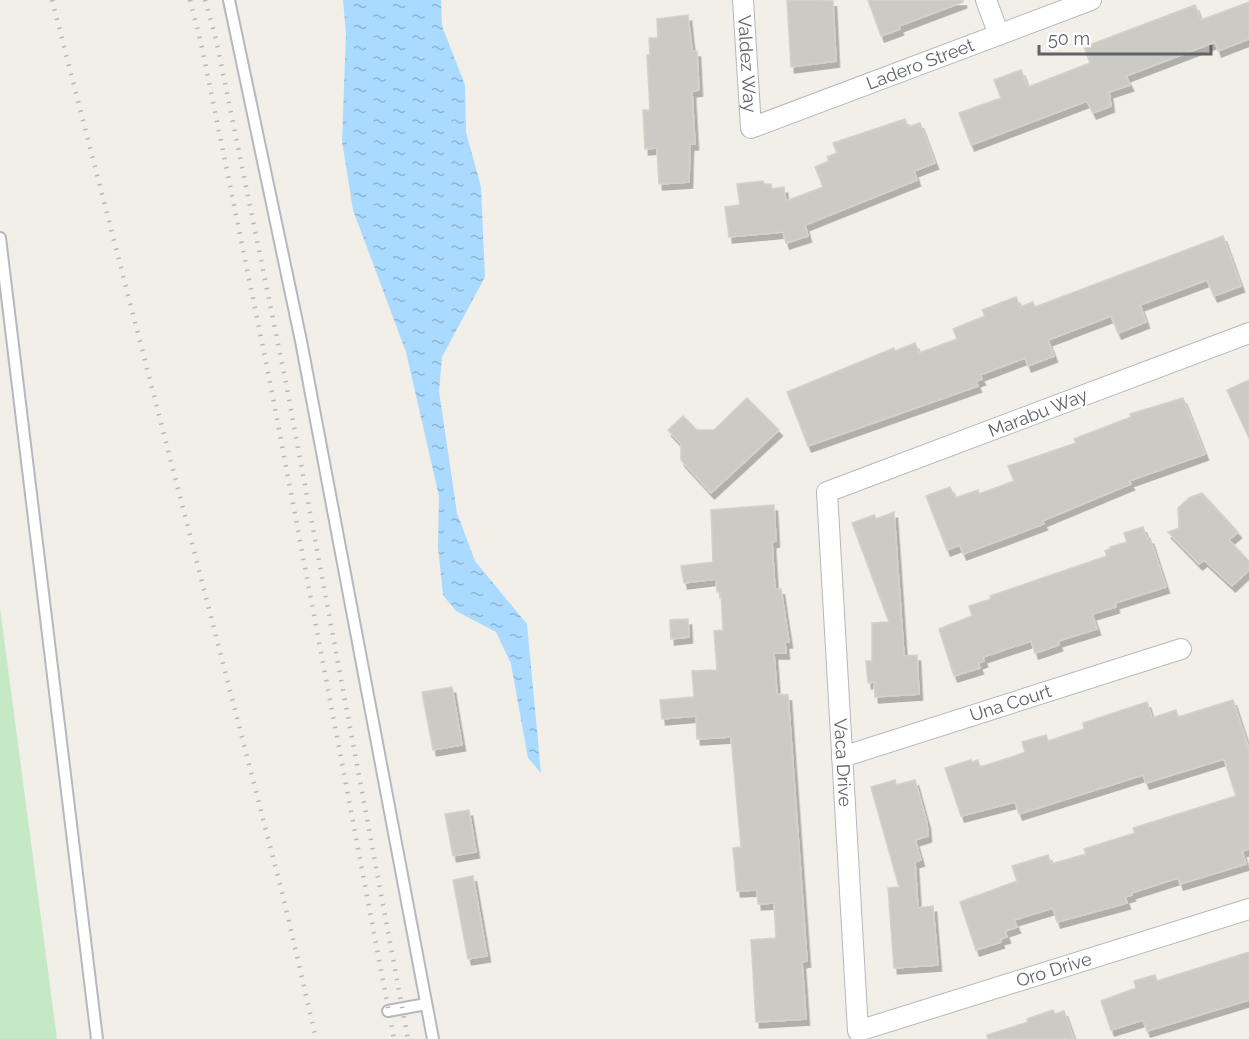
<svg xmlns="http://www.w3.org/2000/svg" width="1249" height="1039" viewBox="0 0 1249 1039" font-family="Raleway,sans-serif">
<style>
.green{fill:#c5e8c5}
.water{fill:url(#water-ripples)}
.building{fill:#cccac5;stroke:#d6d1c6;stroke-width:1.5;filter:url(#shadow)}
.lines{fill:none;stroke-linecap:round;stroke-linejoin:round}
.service-casing{stroke:#b5b8bc;stroke-width:14}
.minor-casing{stroke:#b5b8bc;stroke-width:22}
.service{stroke:#fff;stroke-width:10}
.minor{stroke:#fff;stroke-width:20}
.rail{stroke:#b6b7b8;stroke-width:4.5;stroke-dasharray:1.5 8;stroke-linecap:butt}
.labels{text-anchor:middle;stroke-width:4.5;stroke-linejoin:round;paint-order:stroke}
.street-label{font-size:18px;fill:#5f6368;stroke:#fff}
</style>
<defs>
<pattern id="water-ripples" width="26" height="14" patternUnits="userSpaceOnUse" patternTransform="scale(1.5)"><rect width="26" height="14" fill="#aadaff"/><path d="M2 4q2-2 4 0t4 0M15 11q2-2 4 0t4 0" fill="none" stroke="#8eb4d2"/></pattern>
<filter id="shadow"><feDropShadow dx="3.5" dy="6" stdDeviation="0" flood-color="#0004"/></filter>
</defs>
<rect width="100%" height="100%" fill="#f1efe8"/>
<path class="green" d="M 0,608 L 57,1039 L 0,1039 Z"/>
<path class="water" d="M 343,0 L 441,0 L 442,26 L 465,85 L 466,132 L 481,187 L 485,277 L 442,357 L 439,391 L 457,513 L 475,561 L 527,624 L 541,773 L 528,758 L 511,664 L 496,632 L 456,611 L 443,595 L 438,547 L 439,496 L 406,352 L 353,210 L 342,141 L 346,34 Z"/>
<g class="building">
<path d="M 787,0 L 833,1 L 836,61 L 791,67 Z"/>
<path d="M 868,0 L 963,0 L 963,2 L 899,26 L 900,29 L 881,36 Z"/>
<path d="M 1249,2 L 1249,39 L 1218,51 L 1215,42 L 1126,76 L 1130,85 L 1109,92 L 1111,106 L 1093,113 L 1087,101 L 971,145 L 959,113 L 1001,98 L 994,80 L 1021,70 L 1028,87 L 1090,63 L 1084,47 L 1195,5 L 1201,20 Z"/>
<path d="M 688,15 L 692,51 L 697,51 L 699,90 L 692,91 L 695,144 L 690,144 L 689,182 L 659,184 L 657,148 L 645,149 L 643,110 L 650,110 L 647,55 L 650,55 L 649,38 L 658,38 L 657,19 Z"/>
<path d="M 905,119 L 908,127 L 920,123 L 935,163 L 914,171 L 917,180 L 805,225 L 808,236 L 786,243 L 783,232 L 729,237 L 725,207 L 740,205 L 737,184 L 763,181 L 764,184 L 771,184 L 772,189 L 784,187 L 786,201 L 823,187 L 815,167 L 829,161 L 827,157 L 837,153 L 833,143 Z"/>
<path d="M 1223,236 L 1241,286 L 1214,296 L 1207,280 L 1140,305 L 1146,322 L 1118,333 L 1111,316 L 1048,340 L 1054,356 L 1028,366 L 1025,358 L 980,375 L 982,379 L 976,381 L 978,386 L 808,446 L 787,392 L 894,348 L 895,351 L 915,343 L 919,353 L 957,339 L 953,329 L 985,316 L 982,310 L 1016,297 L 1020,307 L 1033,302 L 1035,307 Z"/>
<path d="M 1249,380 L 1249,438 L 1227,390 Z"/>
<path d="M 747,398 L 779,430 L 711,493 L 681,460 L 681,444 L 668,430 L 683,416 L 697,430 L 714,430 Z"/>
<path d="M 1183,398 L 1205,454 L 1129,481 L 1131,484 L 1042,521 L 1044,524 L 963,554 L 960,545 L 947,550 L 926,496 L 950,487 L 955,498 L 978,490 L 979,494 L 1014,481 L 1008,466 L 1076,443 L 1074,439 L 1131,417 L 1130,414 Z"/>
<path d="M 1202,493 L 1238,532 L 1229,540 L 1249,561 L 1249,570 L 1232,586 L 1204,560 L 1199,564 L 1168,532 L 1179,528 L 1178,508 L 1189,498 Z"/>
<path d="M 774,505 L 776,541 L 772,542 L 775,589 L 781,589 L 789,642 L 785,642 L 786,653 L 774,653 L 777,694 L 788,695 L 807,961 L 802,962 L 806,1019 L 756,1022 L 751,940 L 776,938 L 774,903 L 758,904 L 757,890 L 737,891 L 733,848 L 741,847 L 731,737 L 697,739 L 696,716 L 662,719 L 660,700 L 694,697 L 692,671 L 717,670 L 714,631 L 723,630 L 721,592 L 717,592 L 716,579 L 684,583 L 681,566 L 713,562 L 711,510 Z"/>
<path d="M 894,512 L 904,656 L 917,655 L 919,694 L 875,697 L 874,682 L 868,683 L 866,661 L 872,661 L 872,623 L 889,622 L 852,523 L 874,515 L 876,519 Z"/>
<path d="M 1143,527 L 1147,539 L 1150,538 L 1166,587 L 1115,603 L 1116,607 L 1092,614 L 1097,629 L 1058,641 L 1059,645 L 1035,653 L 1031,641 L 983,657 L 984,661 L 978,663 L 980,668 L 954,676 L 939,629 L 972,616 L 969,606 L 991,599 L 990,596 L 1107,556 L 1105,551 L 1110,549 L 1110,547 L 1127,542 L 1124,533 Z"/>
<path d="M 688,619 L 689,637 L 671,639 L 670,620 Z"/>
<path d="M 452,687 L 462,745 L 433,750 L 422,692 Z"/>
<path d="M 1233,700 L 1249,749 L 1249,849 L 1242,851 L 1246,864 L 1180,884 L 1178,878 L 1131,893 L 1132,895 L 1125,897 L 1127,903 L 1057,922 L 1053,908 L 1014,920 L 1017,927 L 1005,931 L 1007,937 L 1000,939 L 1001,942 L 976,950 L 960,902 L 1017,881 L 1012,866 L 1048,855 L 1051,864 L 1086,854 L 1084,849 L 1135,833 L 1133,828 L 1236,796 L 1224,759 L 1146,783 L 1143,775 L 1019,814 L 1015,802 L 961,816 L 945,768 L 971,760 L 972,762 L 978,760 L 980,767 L 1015,756 L 1025,752 L 1022,742 L 1046,735 L 1048,741 L 1084,729 L 1083,723 L 1147,702 L 1152,718 L 1176,710 L 1178,717 Z"/>
<path d="M 895,780 L 896,785 L 915,780 L 927,823 L 928,836 L 915,840 L 921,860 L 915,862 L 918,908 L 933,906 L 938,965 L 894,968 L 888,888 L 899,887 L 871,787 Z"/>
<path d="M 469,810 L 476,852 L 453,856 L 445,814 Z"/>
<path d="M 473,876 L 487,956 L 468,959 L 453,880 Z"/>
<path d="M 1249,952 L 1249,1000 L 1147,1031 L 1143,1020 L 1111,1030 L 1101,1001 L 1136,988 L 1134,981 L 1155,975 L 1157,981 Z"/>
<path d="M 1053,1010 L 1055,1014 L 1064,1011 L 1074,1039 L 988,1039 L 987,1035 L 1028,1022 L 1027,1019 Z"/>
</g>
<g class="lines">
<defs>
<g id="service">
<path d="M 229,0 L 301,341 L 433,1039"/>
<path d="M 0,238 L 97,1039"/>
<path d="M 388,1011 L 426,1004"/>
</g>
<g id="minor">
<path id="s1" d="M 743,0 L 751,128 L 1091,0"/>
<path d="M 986,0 L 999,35"/>
<path id="s2" d="M 1249,333 L 827,492 L 858,1031 L 1249,909"/>
<path id="s3" d="M 842,757 L 1181,649"/>
</g>
</defs>
<use href="#service" class="service-casing"/>
<use href="#minor" class="minor-casing"/>
<use href="#service" class="service"/>
<use href="#minor" class="minor"/>
<g class="rail">
<path d="M 52,0 L 284,900 L 316,1039"/>
<path d="M 190,0 L 201,43 L 270,382 L 394,1039"/>
<path d="M 205,0 L 216,39 L 285,378 L 408,1039"/>
</g>
</g>
<g class="labels">
<g class="street-label">
<text dy="6" stroke="none"><textPath href="#s1" startOffset="64">Valdez Way</textPath></text>
<text dy="6" stroke="none"><textPath href="#s1" startOffset="309">Ladero Street</textPath></text>
<text transform="translate(1038 413) rotate(-21)" y="6">Marabu Way</text>
<text dy="6" stroke="none"><textPath href="#s3" startOffset="177">Una Court</textPath></text>
<text dy="6" stroke="none"><textPath href="#s2" startOffset="722">Vaca Drive</textPath></text>
<text dy="6" stroke="none"><textPath href="#s2" startOffset="1196">Oro Drive</textPath></text>
</g>
</g>
<path d="M1039 45v9h172v-9" fill="none" stroke="#5f6368" stroke-width="3"/>
<text x="1048" y="45" font-size="18" fill="#5f6368" stroke="#ffffff" stroke-width="4.5" paint-order="stroke">50 m</text>
</svg>
